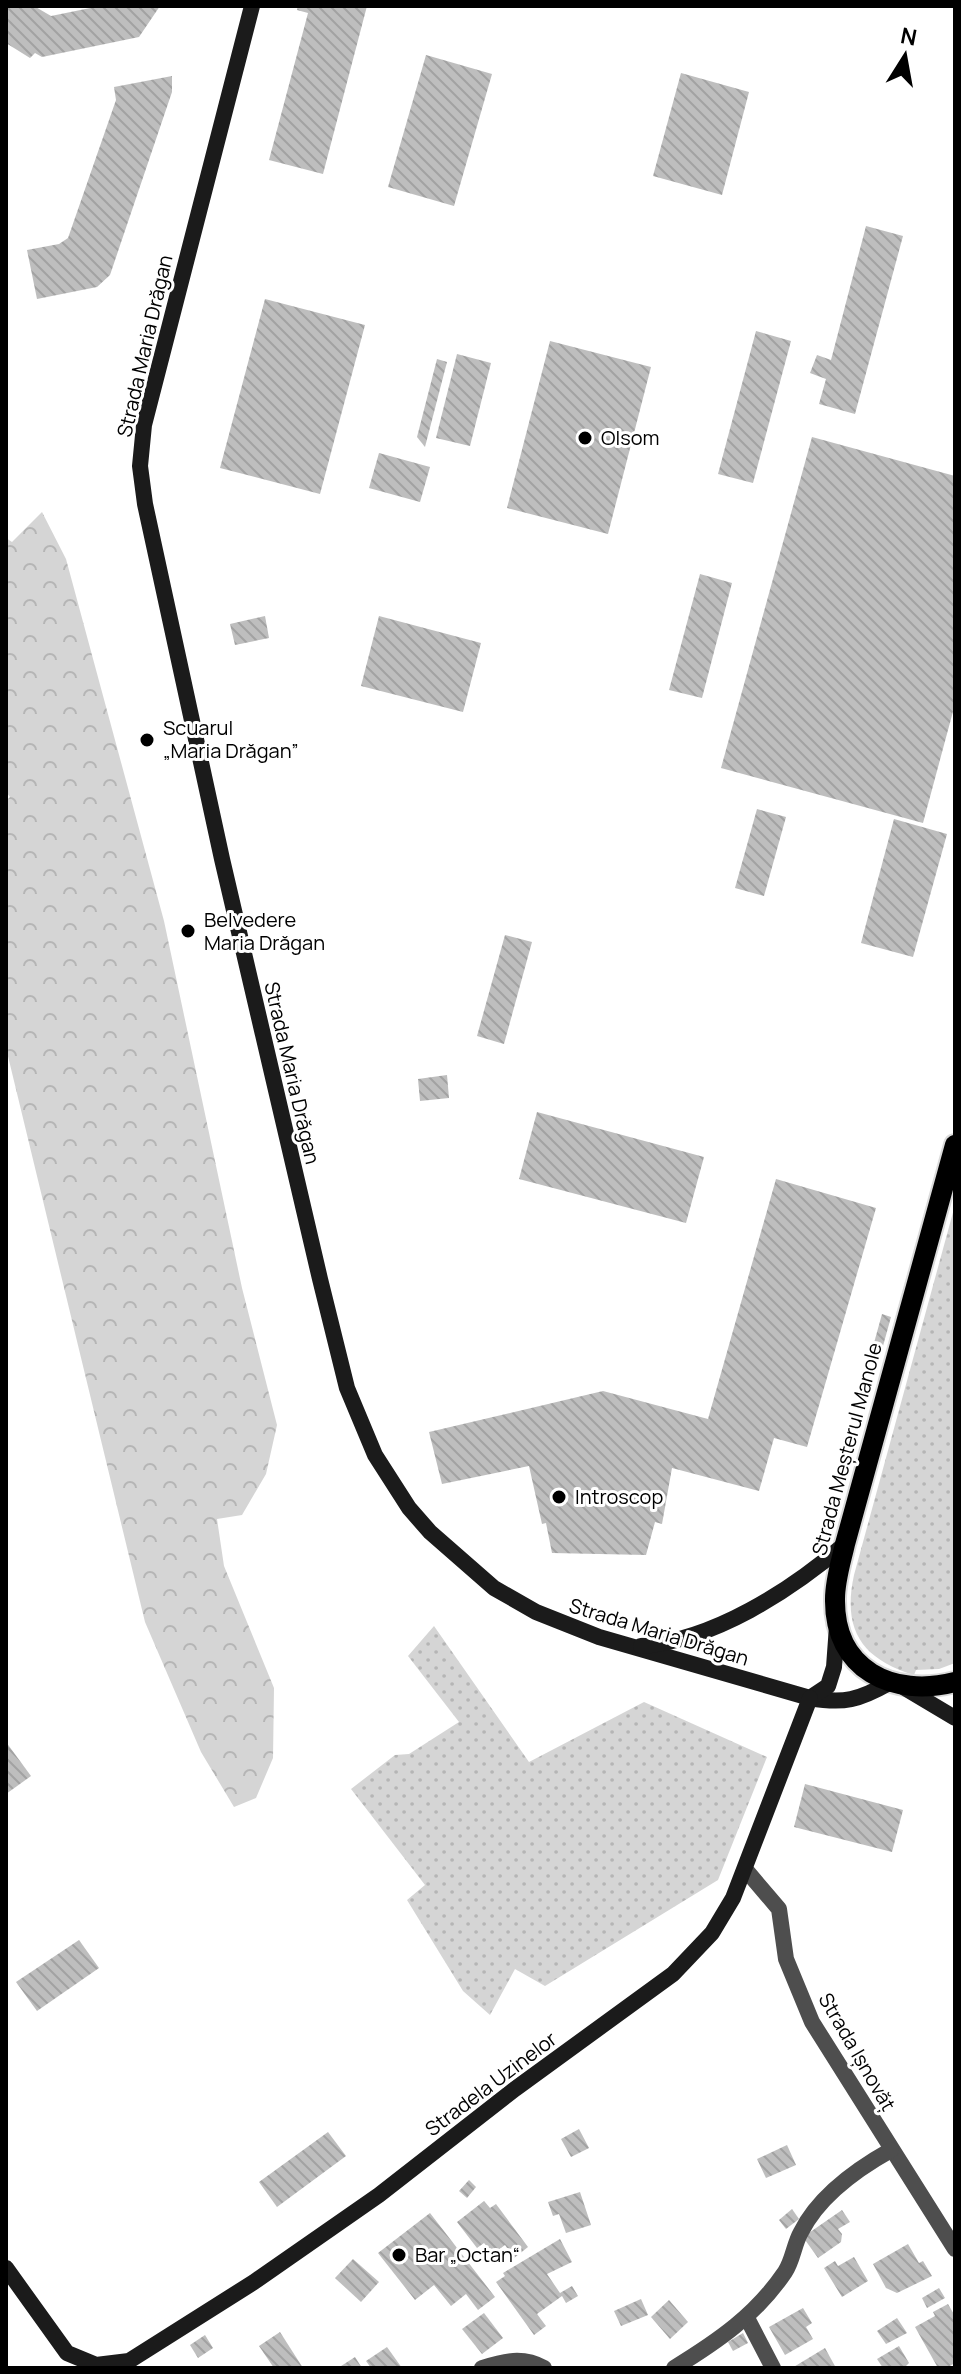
<svg xmlns="http://www.w3.org/2000/svg" width="961" height="2374" viewBox="0 0 961 2374" font-family="Manrope,sans-serif">
<style>
.green{fill:url(#green-dots)}
.forest{fill:url(#forest-crowns)}
.building{fill:url(#building-back-hatch)}
.lines{fill:none;stroke-linecap:round;stroke-linejoin:round}
.primary-casing{stroke:#dbdbdb;stroke-width:24}
.street{stroke:#4e4e4e;stroke-width:16}
.secondary{stroke:#1b1b1b;stroke-width:16}
.primary{stroke:#000;stroke-width:20}
.poi-dot{fill:#000;stroke:#fff;stroke-width:3}
.labels{text-anchor:middle;stroke-width:6;stroke-linejoin:round;paint-order:stroke}
.street-label{font-size:20px;fill:#000;stroke:#fff}
.poi-label{font-size:20px;fill:#000;stroke:#fff;text-anchor:start}
</style>
<defs>
<pattern id="green-dots" width="8" height="8" patternUnits="userSpaceOnUse" patternTransform="scale(2)"><rect width="8" height="8" fill="#d5d5d5"/><path d="M2 2h.1M6 6h.1" fill="none" stroke="#b5b5b5" stroke-width="1.8" stroke-linecap="round"/></pattern>
<pattern id="forest-crowns" width="20" height="18" patternUnits="userSpaceOnUse" patternTransform="scale(2)"><rect width="20" height="18" fill="#d5d5d5"/><path d="M2 6a3 3 0 1 1 6 0M12 15a3 3 0 1 1 6 0" fill="none" stroke="#b5b5b5"/></pattern>
<pattern id="building-back-hatch" width="6" height="6" patternUnits="userSpaceOnUse" patternTransform="scale(2)"><rect width="6" height="6" fill="#bebebe"/><path d="M-1 5l2 2M0 0l6 6M5-1l2 2" fill="none" stroke="#a2a2a2"/></pattern>
</defs>
<rect width="100%" height="100%" fill="#fff"/>
<g class="green">
<path d="M 955,1205 L 955,1663 L 939,1669 L 916,1670 L 914,1675 C 862,1659 842,1630 854,1575 Z"/>
<path d="M 434,1626 L 529,1762 L 644,1702 L 767,1757 L 718,1880 L 545,1986 L 515,1969 L 490,2015 L 463,1991 L 407,1900 L 425,1885 L 351,1789 L 395,1755 L 409,1754 L 459,1722 L 408,1656 Z"/>
</g>
<path class="forest" d="M 42,512 L 66,559 L 164,921 L 242,1288 L 277,1425 L 266,1474 L 242,1515 L 217,1519 L 224,1566 L 274,1688 L 273,1758 L 256,1798 L 234,1807 L 201,1752 L 145,1622 L 6,1048 L 6,801 L 10,797 L 6,792 L 6,538 L 12,542 Z"/>
<g class="building">
<path d="M 6,6 L 34,6 L 51,16 L 100,6 L 160,6 L 139,37 L 42,57 L 35,53 L 30,58 L 6,43 Z"/>
<path d="M 298,6 L 367,6 L 323,174 L 269,160 L 308,13 L 297,10 Z"/>
<path d="M 426,55 L 492,74 L 454,206 L 388,187 Z"/>
<path d="M 681,73 L 749,92 L 722,195 L 653,176 Z"/>
<path d="M 172,76 L 172,92 L 110,275 L 97,287 L 37,299 L 27,250 L 59,244 L 68,238 L 116,100 L 114,87 Z"/>
<path d="M 866,226 L 903,236 L 855,414 L 819,404 L 826,379 L 810,373 L 817,355 L 831,360 Z"/>
<path d="M 265,299 L 365,325 L 320,494 L 220,468 Z"/>
<path d="M 756,331 L 791,341 L 753,483 L 718,474 Z"/>
<path d="M 550,341 L 651,367 L 608,534 L 507,508 Z"/>
<path d="M 457,354 L 491,363 L 470,446 L 436,438 Z"/>
<path d="M 437,359 L 447,362 L 425,447 L 417,437 Z"/>
<path d="M 812,437 L 955,476 L 955,704 L 923,823 L 721,768 Z"/>
<path d="M 379,453 L 430,467 L 420,502 L 369,488 Z"/>
<path d="M 700,574 L 732,583 L 702,698 L 669,690 Z"/>
<path d="M 265,616 L 269,638 L 235,645 L 230,624 Z"/>
<path d="M 379,616 L 481,643 L 463,712 L 361,686 Z"/>
<path d="M 757,809 L 786,817 L 764,896 L 735,888 Z"/>
<path d="M 894,819 L 947,834 L 913,957 L 861,943 Z"/>
<path d="M 505,935 L 532,942 L 504,1044 L 477,1036 Z"/>
<path d="M 447,1075 L 449,1098 L 420,1101 L 418,1079 Z"/>
<path d="M 537,1112 L 704,1157 L 686,1223 L 519,1179 Z"/>
<path d="M 776,1179 L 876,1208 L 807,1447 L 774,1438 L 759,1491 L 672,1468 L 662,1524 L 655,1522 L 646,1555 L 552,1553 L 546,1523 L 542,1524 L 529,1466 L 442,1484 L 429,1432 L 603,1391 L 708,1419 Z"/>
<path d="M 882,1314 L 891,1317 L 883,1346 L 874,1343 Z"/>
<path d="M 6,1742 L 31,1776 L 6,1794 Z"/>
<path d="M 805,1784 L 903,1810 L 892,1852 L 794,1827 Z"/>
<path d="M 79,1940 L 99,1968 L 37,2011 L 16,1982 Z"/>
<path d="M 579,2129 L 589,2148 L 571,2157 L 561,2139 Z"/>
<path d="M 328,2132 L 346,2156 L 277,2207 L 259,2182 Z"/>
<path d="M 787,2145 L 796,2165 L 766,2178 L 757,2159 Z"/>
<path d="M 469,2180 L 476,2187 L 467,2198 L 459,2191 Z"/>
<path d="M 580,2192 L 591,2225 L 566,2233 L 559,2214 L 553,2216 L 548,2202 Z"/>
<path d="M 484,2201 L 490,2208 L 496,2204 L 528,2247 L 514,2258 L 505,2245 L 493,2254 L 484,2243 L 477,2248 L 457,2222 Z"/>
<path d="M 792,2209 L 799,2219 L 786,2229 L 779,2220 Z"/>
<path d="M 842,2210 L 850,2222 L 838,2229 L 842,2234 L 841,2242 L 818,2258 L 803,2237 Z"/>
<path d="M 430,2213 L 495,2297 L 478,2310 L 466,2294 L 451,2306 L 434,2285 L 415,2300 L 378,2253 Z"/>
<path d="M 560,2239 L 572,2262 L 547,2274 L 560,2293 L 572,2286 L 578,2296 L 566,2303 L 562,2296 L 537,2314 L 546,2326 L 534,2335 L 496,2282 L 505,2276 L 503,2273 Z"/>
<path d="M 908,2244 L 919,2263 L 923,2261 L 932,2276 L 897,2293 L 886,2288 L 873,2264 Z"/>
<path d="M 854,2257 L 868,2281 L 842,2297 L 824,2268 L 835,2261 L 838,2266 Z"/>
<path d="M 353,2259 L 379,2282 L 361,2302 L 335,2278 Z"/>
<path d="M 939,2288 L 945,2298 L 927,2308 L 922,2298 Z"/>
<path d="M 641,2299 L 648,2315 L 621,2326 L 614,2311 Z"/>
<path d="M 669,2300 L 688,2322 L 670,2339 L 651,2317 Z"/>
<path d="M 948,2304 L 955,2316 L 955,2363 L 946,2368 L 938,2368 L 915,2327 L 935,2316 L 933,2312 Z"/>
<path d="M 803,2308 L 812,2323 L 806,2327 L 813,2339 L 785,2355 L 769,2327 Z"/>
<path d="M 484,2313 L 503,2338 L 482,2354 L 462,2329 Z"/>
<path d="M 897,2318 L 907,2333 L 886,2344 L 877,2331 Z"/>
<path d="M 280,2332 L 303,2368 L 274,2368 L 259,2346 Z"/>
<path d="M 743,2333 L 748,2343 L 733,2351 L 728,2342 Z"/>
<path d="M 205,2335 L 213,2348 L 198,2358 L 190,2345 Z"/>
<path d="M 899,2346 L 909,2363 L 904,2368 L 883,2368 L 877,2359 Z"/>
<path d="M 387,2347 L 402,2368 L 371,2368 L 366,2361 Z"/>
<path d="M 825,2348 L 836,2368 L 792,2368 Z"/>
<path d="M 355,2357 L 362,2368 L 338,2368 Z"/>
</g>
<g class="lines">
<defs>
<path id="primary" d="M 955,1145 L 845,1544 C 841,1562 835,1580 835,1599 C 834,1670 893,1698 955,1682"/>
</defs>
<use href="#primary" class="primary-casing"/>
<g class="street">
<path d="M 745,1869 L 779,1909 L 786,1959 L 812,2022 L 955,2249"/>
<path d="M 747,2318 L 773,2368"/>
<path d="M 482,2368 C 504,2361 523,2356 544,2368"/>
<path d="M 674,2368 C 718,2341 756,2315 785,2272 C 793,2260 794,2244 801,2232 C 819,2196 857,2169 891,2150"/>
</g>
<g class="secondary">
<path d="M 252,6 L 144,425 L 140,466 L 145,504 L 222,859 L 320,1279 L 347,1388 L 375,1455 L 409,1508 L 430,1532 L 494,1588 L 536,1612 L 599,1637 L 810,1698 C 844,1704 859,1700 889,1683"/>
<path d="M 641,1646 C 714,1640 790,1591 845,1544"/>
<path d="M 903,1687 L 955,1718"/>
<path d="M 810,1698 L 828,1686 L 834,1667 L 837,1626"/>
<path d="M 6,2268 L 67,2353 L 96,2365 L 129,2361 L 254,2282 L 379,2195 L 515,2089 L 673,1974 L 712,1933 L 733,1898 L 810,1698"/>
</g>
<use href="#primary" class="primary"/>
</g>
<g class="poi-dot">
<circle cx="585" cy="438" r="8"/>
<circle cx="147" cy="740" r="8"/>
<circle cx="188" cy="931" r="8"/>
<circle cx="559" cy="1497" r="8"/>
<circle cx="399" cy="2255" r="8"/>
</g>
<g class="labels">
<g class="street-label">
<text transform="translate(145 346) rotate(-77)" y="7">Strada Maria Drăgan</text>
<text transform="translate(292 1073) rotate(77)" y="7">Strada Maria Drăgan</text>
<text transform="translate(847 1449) rotate(-75)" y="7">Strada Meșterul Manole</text>
<text transform="translate(659 1632) rotate(17)" y="7">Strada Maria Drăgan</text>
<text transform="translate(857 2052) rotate(60)" y="7">Strada Ișnovăț</text>
<text transform="translate(491 2084) rotate(-37)" y="7">Stradela Uzinelor</text>
</g>
<g class="poi-label">
<text x="601" y="445">Olsom</text>
<text x="163" y="735">Scuarul<tspan x="163" dy="23">„Maria Drăgan”</tspan></text>
<text x="204" y="927">Belvedere<tspan x="204" dy="23">Maria Drăgan</tspan></text>
<text x="575" y="1504">Introscop</text>
<text x="415" y="2262">Bar „Octan“</text>
</g>
</g>
<rect width="961" height="2374" fill="none" stroke="#000000" stroke-width="16"/>
<g transform="translate(905 56) rotate(11)" stroke="#ffffff" stroke-width="6" paint-order="stroke">
<path d="M0-6L14 30L0 20L-14 30Z" fill="#000000"/>
<text y="-12" font-size="22" font-weight="bold" text-anchor="middle" fill="#000000">N</text>
</g>
</svg>
